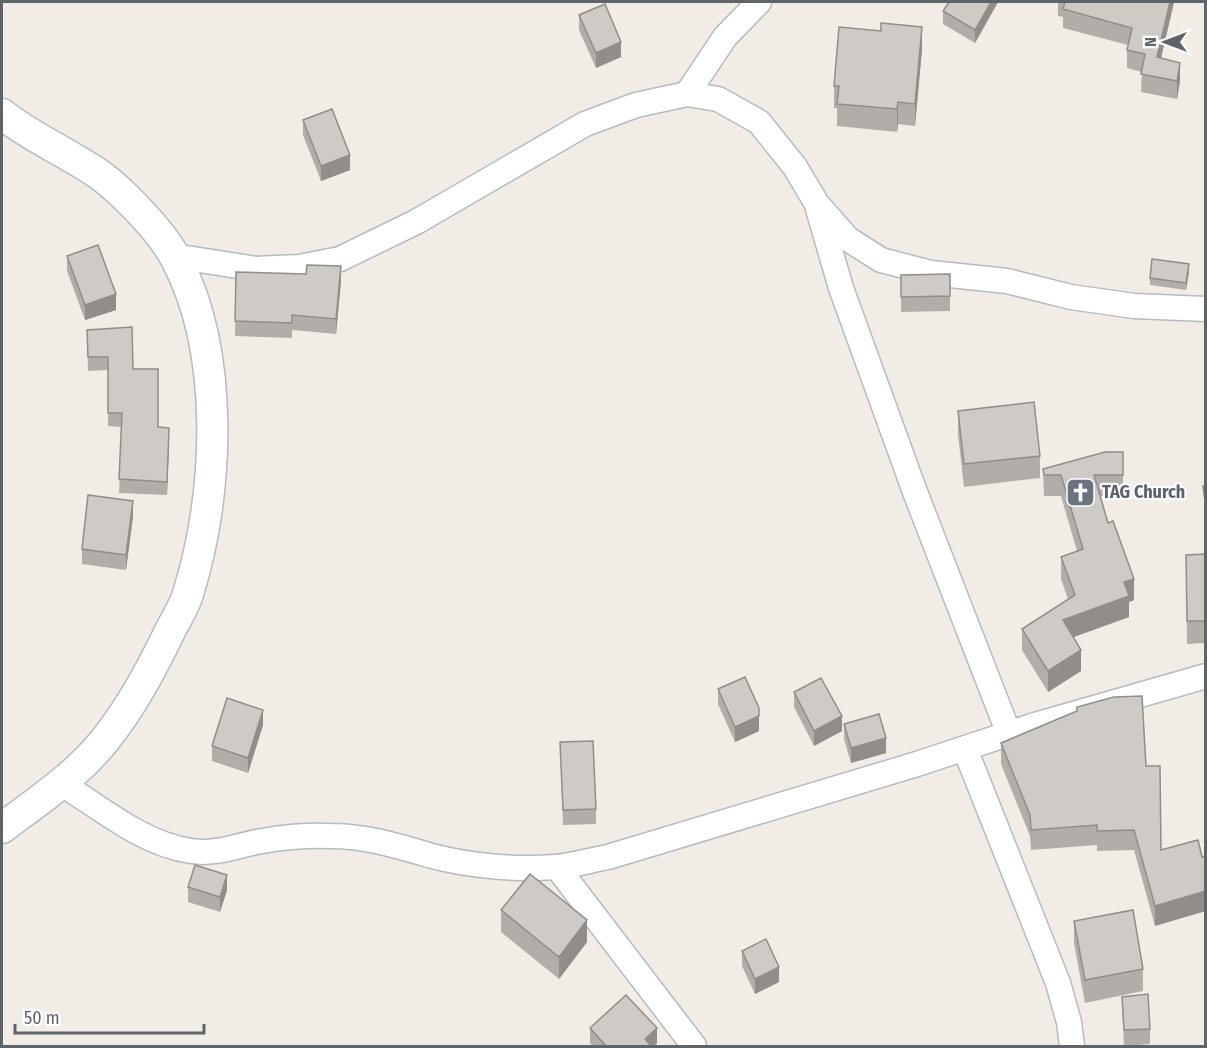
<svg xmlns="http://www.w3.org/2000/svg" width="1207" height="1048" viewBox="0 0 1207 1048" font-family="'Fira Sans Condensed',sans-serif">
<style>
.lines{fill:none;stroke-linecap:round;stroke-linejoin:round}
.minor-casing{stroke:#b7babe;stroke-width:27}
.tertiary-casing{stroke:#b7babe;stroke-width:33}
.minor{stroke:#fff;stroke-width:24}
.tertiary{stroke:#fff;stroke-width:30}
.wall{fill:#b1aea9}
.shaded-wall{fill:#908d8a}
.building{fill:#cecac5;stroke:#908d8a;stroke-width:1.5}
.labels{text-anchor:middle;stroke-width:4.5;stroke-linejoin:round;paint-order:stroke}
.worship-label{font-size:18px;font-weight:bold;fill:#5b616d;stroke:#fff;text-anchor:start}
</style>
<rect width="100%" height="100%" fill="#f1ede6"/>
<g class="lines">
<defs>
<g id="minor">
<path d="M 687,94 L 725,37 L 759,2"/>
<path d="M 818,209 L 841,288 L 915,492 L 1009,734"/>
<path d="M 174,256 L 256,269 L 299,267 L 340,259 L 416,222 L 585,124 L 636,105 L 687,94 L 718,99 L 759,122 L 795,167 L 817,204 L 848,239 L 881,260 L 931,273 L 1007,281 L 1071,297 L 1134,306 L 1206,309"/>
<path d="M 965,749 L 1058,983 L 1069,1022 L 1072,1046"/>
<path d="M 62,784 C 102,809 143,844 191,851 C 216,855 238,845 262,841 C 285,837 307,835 330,836 C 367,836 398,846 432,856 C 470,866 516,870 555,867 C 572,866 591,860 608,857 L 917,764 L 1035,725 L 1206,676"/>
<path d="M 557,867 L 694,1046"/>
</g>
<path id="tertiary" d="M 2,114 C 29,136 64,151 94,171 C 119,187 161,231 175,257 C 226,352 219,493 188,594 C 184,607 176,619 170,631 C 151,670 132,706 105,740 C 76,776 38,801 2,828"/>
</defs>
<use href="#minor" class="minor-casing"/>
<use href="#tertiary" class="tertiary-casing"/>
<use href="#minor" class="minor"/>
<use href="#tertiary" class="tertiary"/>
</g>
<g class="wall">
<path d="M 949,2 L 1001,2 L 999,3 L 998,2 L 975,43 L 943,24 L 943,11 Z"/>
<path d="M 1058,2 L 1174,2 L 1161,58 L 1180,81 L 1177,99 L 1141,92 L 1142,72 L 1127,68 L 1127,50 L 1128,45 L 1063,28 L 1063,17 L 1058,16 Z"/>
<path d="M 579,15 L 621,57 L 596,68 L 579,30 Z"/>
<path d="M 922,49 L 915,126 L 898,124 L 897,132 L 837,126 L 837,108 L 834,108 L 834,86 Z"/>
<path d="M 303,120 L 350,170 L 321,181 L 303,135 Z"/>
<path d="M 67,256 L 116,310 L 85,320 L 67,271 Z"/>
<path d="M 236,272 L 341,281 L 336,334 L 292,330 L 292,338 L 235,336 Z"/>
<path d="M 1189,272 L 1186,290 L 1150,285 L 1150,278 Z"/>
<path d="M 950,274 L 950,311 L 901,312 L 901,275 Z"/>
<path d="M 87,330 L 133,369 L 158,427 L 169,442 L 167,495 L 119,493 L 122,427 L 108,426 L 108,370 L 88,371 Z"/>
<path d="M 958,411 L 1040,456 L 1040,478 L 964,487 L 958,434 Z"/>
<path d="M 1123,452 L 1123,496 L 1100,496 L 1108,523 L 1134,600 L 1129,602 L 1129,617 L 1073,637 L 1081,671 L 1048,692 L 1022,650 L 1022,629 L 1068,599 L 1061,579 L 1061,557 L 1077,551 L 1061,496 L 1044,496 L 1043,469 Z"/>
<path d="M 133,516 L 126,570 L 82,564 L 82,549 Z"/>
<path d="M 1206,554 L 1206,643 L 1187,644 L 1186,555 Z"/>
<path d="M 718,689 L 759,731 L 735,742 L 718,704 Z"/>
<path d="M 794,692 L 842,731 L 814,746 L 794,707 Z"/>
<path d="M 844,724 L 886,753 L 851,763 L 844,739 Z"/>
<path d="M 263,725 L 248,773 L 212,761 L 212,746 Z"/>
<path d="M 560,742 L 596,809 L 596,824 L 563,825 Z"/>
<path d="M 1001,743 L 1146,766 L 1160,766 L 1155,926 L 1134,850 L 1097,851 L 1097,845 L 1031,850 L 1030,836 L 1001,764 Z"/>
<path d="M 188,887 L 227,890 L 220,912 L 188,902 Z"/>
<path d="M 501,910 L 587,942 L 559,979 L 501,932 Z"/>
<path d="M 1074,921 L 1143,969 L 1143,991 L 1085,1003 L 1074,943 Z"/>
<path d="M 742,951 L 779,982 L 755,994 L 742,966 Z"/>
<path d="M 1122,997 L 1150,1029 L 1150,1044 L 1124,1046 Z"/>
<path d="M 590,1028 L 657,1043 L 653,1047 L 593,1047 L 590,1043 Z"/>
</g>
<g class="shaded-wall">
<path d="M 991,2 L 998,2 L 975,43 L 975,30 Z"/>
<path d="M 1170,2 L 1174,2 L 1157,75 L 1157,57 Z"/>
<path d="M 922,27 L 922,49 L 915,126 L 915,104 Z"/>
<path d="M 621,42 L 621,57 L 596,68 L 596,53 Z"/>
<path d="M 1180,63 L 1180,81 L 1177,99 L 1177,81 Z"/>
<path d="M 898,102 L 898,124 L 897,132 L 897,109 Z"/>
<path d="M 350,155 L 350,170 L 321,181 L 321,166 Z"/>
<path d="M 1189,264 L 1189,272 L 1186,290 L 1186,283 Z"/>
<path d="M 341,266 L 341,281 L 336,334 L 336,319 Z"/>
<path d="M 116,294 L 116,310 L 85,320 L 85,305 Z"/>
<path d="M 169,428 L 169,442 L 167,495 L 167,482 Z"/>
<path d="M 133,501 L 133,516 L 126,570 L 126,555 Z"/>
<path d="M 1134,579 L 1134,600 L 1129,602 L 1129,617 L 1063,641 L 1063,620 L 1124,582 Z"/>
<path d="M 1081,650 L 1081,671 L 1048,692 L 1048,671 Z"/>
<path d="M 263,710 L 263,725 L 248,773 L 248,758 Z"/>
<path d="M 759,716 L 759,731 L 735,742 L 735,727 Z"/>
<path d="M 842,716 L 842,731 L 814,746 L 814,731 Z"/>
<path d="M 886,738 L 886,753 L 851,763 L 851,748 Z"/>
<path d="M 227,875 L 227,890 L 220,912 L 220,897 Z"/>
<path d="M 1206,891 L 1206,911 L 1155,926 L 1155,906 Z"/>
<path d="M 587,920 L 587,942 L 559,979 L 559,957 Z"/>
<path d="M 779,967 L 779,982 L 755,994 L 755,979 Z"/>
<path d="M 657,1028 L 657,1043 L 653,1047 L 645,1047 L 645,1039 Z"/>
</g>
<g class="building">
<path d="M 949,2 L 991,2 L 975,30 L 943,11 Z"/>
<path d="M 1065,2 L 1170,2 L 1157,57 L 1180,63 L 1177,81 L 1141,74 L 1145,54 L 1127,50 L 1132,28 L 1063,9 Z"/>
<path d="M 605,4 L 621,42 L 596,53 L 579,15 Z"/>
<path d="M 881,23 L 922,27 L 915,104 L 898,102 L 897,109 L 837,104 L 839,86 L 834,86 L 839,27 L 881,31 Z"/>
<path d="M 332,109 L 350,155 L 321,166 L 303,120 Z"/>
<path d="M 98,245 L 116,294 L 85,305 L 67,256 Z"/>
<path d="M 1152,259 L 1189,264 L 1186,283 L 1150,278 Z"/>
<path d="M 307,265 L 341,266 L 336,319 L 292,315 L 292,323 L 235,321 L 236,272 L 306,274 Z"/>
<path d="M 950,274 L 950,296 L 901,297 L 901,275 Z"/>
<path d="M 132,327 L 133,369 L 158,369 L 158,427 L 169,428 L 167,482 L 119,479 L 122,413 L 108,413 L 108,357 L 88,357 L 87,330 Z"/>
<path d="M 1034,402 L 1040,456 L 964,464 L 958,411 Z"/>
<path d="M 1105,452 L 1123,452 L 1123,475 L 1094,475 L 1108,523 L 1113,521 L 1134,579 L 1124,582 L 1129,596 L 1063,620 L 1081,650 L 1048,671 L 1022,629 L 1075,595 L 1061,557 L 1083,549 L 1061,475 L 1044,475 L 1043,469 Z"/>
<path d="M 1203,486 L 1206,486 L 1206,508 Z"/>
<path d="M 88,495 L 133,501 L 126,555 L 82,549 Z"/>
<path d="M 1206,554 L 1206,621 L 1187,621 L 1186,555 Z"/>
<path d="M 745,677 L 759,708 L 759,716 L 735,727 L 718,689 Z"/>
<path d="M 821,678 L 842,716 L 814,731 L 794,692 Z"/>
<path d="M 1142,696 L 1146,766 L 1160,766 L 1161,850 L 1198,840 L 1202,857 L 1206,856 L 1206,891 L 1155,906 L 1134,830 L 1097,831 L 1097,825 L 1031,830 L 1030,815 L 1001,743 L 1077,711 L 1077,707 L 1114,697 Z"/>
<path d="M 227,698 L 263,710 L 248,758 L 212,746 Z"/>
<path d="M 879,714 L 886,738 L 851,748 L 844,724 Z"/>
<path d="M 593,741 L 596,809 L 563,810 L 560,742 Z"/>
<path d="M 195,865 L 227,875 L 220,897 L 188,887 Z"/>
<path d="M 530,874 L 587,920 L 559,957 L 501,910 Z"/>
<path d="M 1133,910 L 1143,969 L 1085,980 L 1074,921 Z"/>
<path d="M 766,939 L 779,967 L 755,979 L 742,951 Z"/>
<path d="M 1148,994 L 1150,1029 L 1124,1030 L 1122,997 Z"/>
<path d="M 626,995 L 657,1028 L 645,1039 L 652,1047 L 607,1047 L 590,1028 Z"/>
</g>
<defs>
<symbol id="church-square" viewBox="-11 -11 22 22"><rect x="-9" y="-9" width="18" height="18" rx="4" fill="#6b7280" stroke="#fff"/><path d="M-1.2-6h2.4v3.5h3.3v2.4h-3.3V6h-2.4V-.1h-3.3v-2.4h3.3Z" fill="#fff"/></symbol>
</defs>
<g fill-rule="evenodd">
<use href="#church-square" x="1064" y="476" width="33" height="33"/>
</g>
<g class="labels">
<g class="worship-label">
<text x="1102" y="498">TAG Church</text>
</g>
</g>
<rect width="1207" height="1048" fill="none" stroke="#5e6468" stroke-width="6"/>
<g transform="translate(1165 42) rotate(270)" stroke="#ffffff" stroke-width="4.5" paint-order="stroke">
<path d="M0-4.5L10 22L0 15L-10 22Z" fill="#5e6468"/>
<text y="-9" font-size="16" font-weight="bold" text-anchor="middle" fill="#5e6468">N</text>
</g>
<path d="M15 1024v9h189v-9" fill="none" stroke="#5e6468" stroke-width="3"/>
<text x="24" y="1024" font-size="18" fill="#5e6468" stroke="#ffffff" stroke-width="4.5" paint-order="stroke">50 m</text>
</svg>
